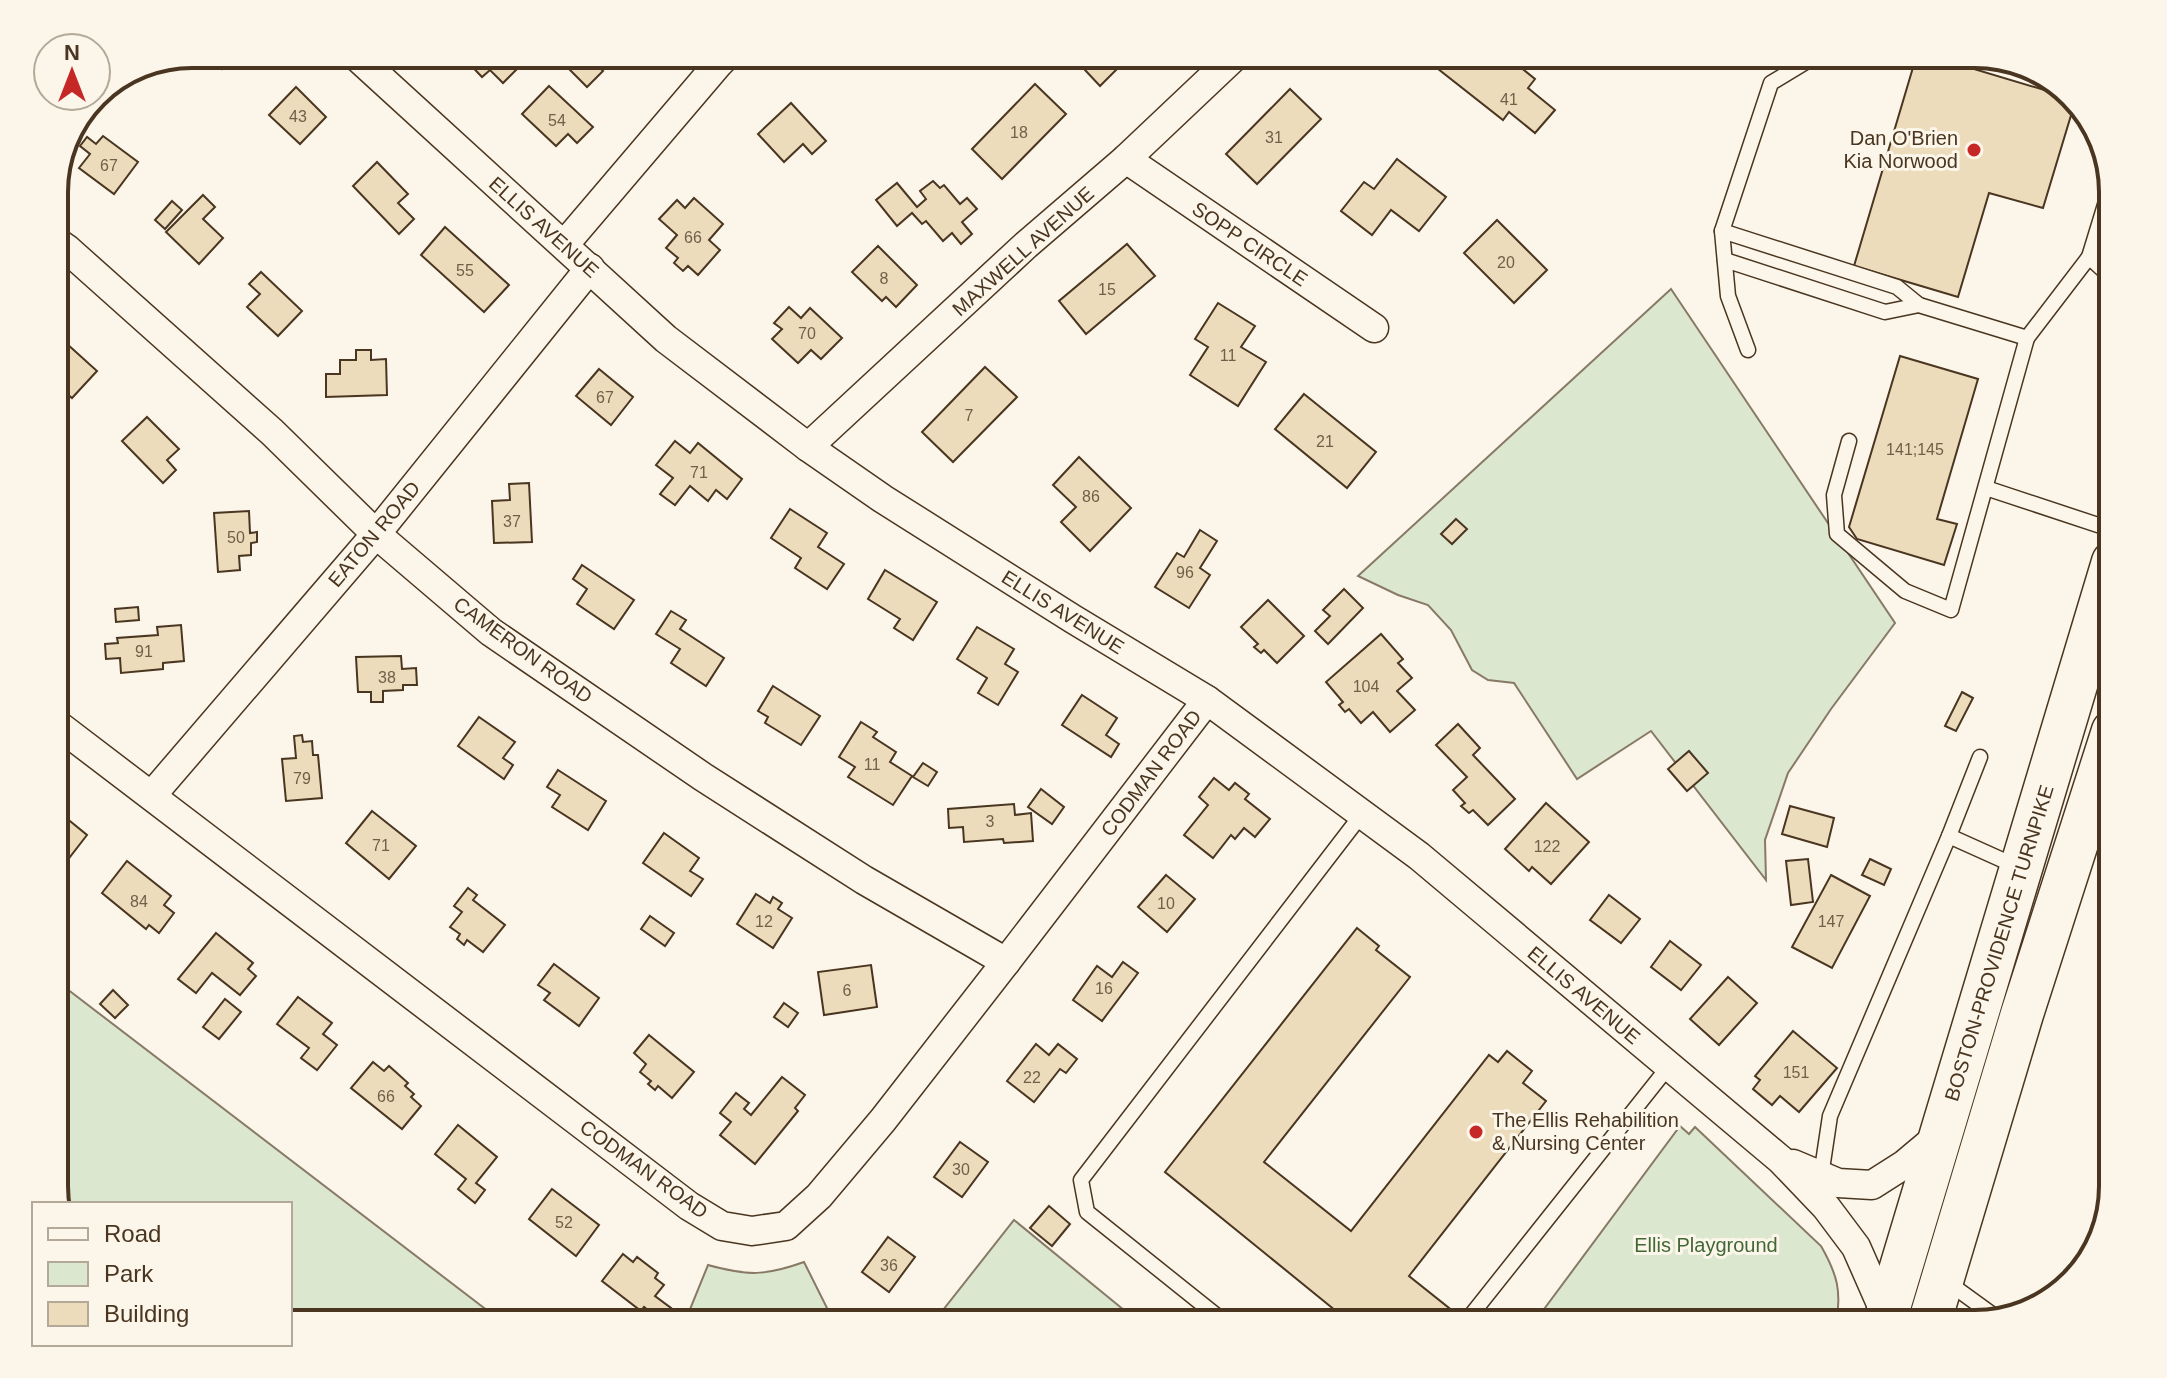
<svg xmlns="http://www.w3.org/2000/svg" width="2167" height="1378" viewBox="0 0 2167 1378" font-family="Helvetica,sans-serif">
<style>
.green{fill:#dce7d0;stroke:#887966;stroke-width:2}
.building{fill:#ecdcbc;stroke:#4a3520;stroke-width:2}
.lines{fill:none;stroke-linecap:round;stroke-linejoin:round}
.lane-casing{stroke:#4a3520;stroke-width:17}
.street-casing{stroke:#4a3520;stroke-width:31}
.primary-casing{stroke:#4a3520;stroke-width:45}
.lane{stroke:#fbf6e9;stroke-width:14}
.street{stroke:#fbf6e9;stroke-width:28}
.primary{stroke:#fbf6e9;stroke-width:42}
.poi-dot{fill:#c62828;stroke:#fbf6e9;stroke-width:3}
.labels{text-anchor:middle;stroke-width:6;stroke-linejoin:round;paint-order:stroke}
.number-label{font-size:16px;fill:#725f47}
.poi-label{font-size:20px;fill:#4a3520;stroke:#fbf6e9;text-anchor:end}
.street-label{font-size:20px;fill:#4a3520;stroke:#fbf6e9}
.park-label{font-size:20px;fill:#436837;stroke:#fbf6e9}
.rim{fill:none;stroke:#4a3520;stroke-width:4}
</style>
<rect width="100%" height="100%" fill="#fbf6e9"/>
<g class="green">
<path d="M 1671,289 L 1895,623 L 1831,709 L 1788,773 L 1765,840 L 1766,880 L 1651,731 L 1577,779 L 1514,683 L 1488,680 L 1472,670 L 1451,630 L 1428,605 L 1398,595 L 1358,576 Z"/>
<path d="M 54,979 L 505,1324 L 290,1324 L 290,1204 L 57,1204 L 54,1194 Z"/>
<path d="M 1680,1126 L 1689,1134 L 1695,1127 L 1821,1246 C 1837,1274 1842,1291 1836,1324 L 1533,1324 Z"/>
<path d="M 1014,1220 L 1141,1324 L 932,1324 Z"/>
<path d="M 804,1262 L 835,1324 L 684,1324 L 708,1265 C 748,1276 765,1276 804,1262 Z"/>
</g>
<g class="building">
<path d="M 207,54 L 236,54 L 222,69 Z"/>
<path d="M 460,54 L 499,54 L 503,58 L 507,54 L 514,54 L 523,63 L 503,83 L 490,70 L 482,77 Z"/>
<path d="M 580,54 L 586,54 L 603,71 L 587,87 L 567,67 Z"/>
<path d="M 861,54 L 889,54 L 875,68 Z"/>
<path d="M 962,54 L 989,54 L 975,68 Z"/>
<path d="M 1070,54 L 1132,54 L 1100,86 Z"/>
<path d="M 1433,54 L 1504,54 L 1535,79 L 1528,88 L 1555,110 L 1535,133 L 1509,112 L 1503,120 L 1428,61 Z"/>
<path d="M 1917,54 L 1924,54 L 2071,98 L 2075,102 L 2043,208 L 1989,193 L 1958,297 L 1854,266 Z"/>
<path d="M 1035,84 L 1066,114 L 1002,179 L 972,149 Z"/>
<path d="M 549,86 L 593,127 L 577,143 L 568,134 L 556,146 L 522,114 Z"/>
<path d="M 296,87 L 326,117 L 300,144 L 269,115 Z"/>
<path d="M 1290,89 L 1321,119 L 1257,184 L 1226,154 Z"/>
<path d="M 791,103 L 826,141 L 812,154 L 803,144 L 784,162 L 758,134 Z"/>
<path d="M 103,136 L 138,162 L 114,194 L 79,168 L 90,154 L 80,146 L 87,137 L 96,144 Z"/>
<path d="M 1397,159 L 1446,197 L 1419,231 L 1391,210 L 1372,235 L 1341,211 L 1364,182 L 1374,189 Z"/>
<path d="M 377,162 L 408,194 L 398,203 L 414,219 L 399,234 L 353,186 Z"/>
<path d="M 933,181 L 940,188 L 944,185 L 960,204 L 967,198 L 977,209 L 962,222 L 972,234 L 961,244 L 952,233 L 943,241 L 926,221 L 922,224 L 912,213 L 897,226 L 876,200 L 897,183 L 917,207 L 926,199 L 920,191 Z"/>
<path d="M 203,195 L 215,207 L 203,219 L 223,238 L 199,264 L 166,232 Z"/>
<path d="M 694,198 L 723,224 L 709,240 L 720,250 L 698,275 L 688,266 L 683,271 L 674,263 L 678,258 L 666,248 L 677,235 L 659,219 L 677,200 L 685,208 Z"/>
<path d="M 172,201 L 182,210 L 165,229 L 155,220 Z"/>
<path d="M 1497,220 L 1547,270 L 1514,303 L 1464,253 Z"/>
<path d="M 445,227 L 509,285 L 484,312 L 421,255 Z"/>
<path d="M 1127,244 L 1155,276 L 1086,334 L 1059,301 Z"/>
<path d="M 878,246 L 917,285 L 896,307 L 886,297 L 882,301 L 852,272 Z"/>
<path d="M 261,272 L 302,311 L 278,336 L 247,307 L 260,294 L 249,284 Z"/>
<path d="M 1218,303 L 1255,326 L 1241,347 L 1266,362 L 1238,406 L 1190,375 L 1208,347 L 1195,339 Z"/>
<path d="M 789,307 L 801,318 L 810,308 L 842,338 L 821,359 L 811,350 L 798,363 L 772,339 L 782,329 L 774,323 Z"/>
<path d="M 66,343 L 97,371 L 72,398 L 54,383 L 54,355 Z"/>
<path d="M 356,350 L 371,350 L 371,360 L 386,359 L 387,395 L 326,397 L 326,374 L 340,374 L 340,360 L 356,360 Z"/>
<path d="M 1900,356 L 1978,379 L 1937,519 L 1957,524 L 1944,565 L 1857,539 L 1849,527 Z"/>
<path d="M 985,367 L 1017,397 L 953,462 L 922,432 Z"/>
<path d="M 599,369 L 633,397 L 611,425 L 576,396 Z"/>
<path d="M 1304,394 L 1376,452 L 1347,488 L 1275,429 Z"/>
<path d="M 147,417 L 179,449 L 167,460 L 176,470 L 163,483 L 122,441 Z"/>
<path d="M 675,441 L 690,453 L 698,443 L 742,479 L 727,499 L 716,490 L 708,501 L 690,486 L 675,505 L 660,494 L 673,478 L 656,465 Z"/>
<path d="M 1079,457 L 1131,508 L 1090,551 L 1061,522 L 1076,507 L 1053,485 Z"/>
<path d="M 529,483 L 532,542 L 494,543 L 492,501 L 510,500 L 509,484 Z"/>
<path d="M 790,509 L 827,533 L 818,547 L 844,564 L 827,589 L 795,568 L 801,558 L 771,538 Z"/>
<path d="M 249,511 L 250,533 L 257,532 L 257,542 L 251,543 L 251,555 L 239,556 L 240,570 L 218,572 L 214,513 Z"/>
<path d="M 1456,519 L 1467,529 L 1452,544 L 1441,534 Z"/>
<path d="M 1200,530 L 1217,541 L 1200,568 L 1210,575 L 1189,608 L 1155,587 L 1177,553 L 1184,557 Z"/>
<path d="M 582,565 L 634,600 L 614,629 L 577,604 L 587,589 L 573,579 Z"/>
<path d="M 885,570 L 937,602 L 913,640 L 894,628 L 900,619 L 868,599 Z"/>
<path d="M 1344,589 L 1363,608 L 1328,644 L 1315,631 L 1330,616 L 1323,610 Z"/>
<path d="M 1268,600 L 1304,636 L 1277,663 L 1264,650 L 1261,653 L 1254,647 L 1258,644 L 1241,627 Z"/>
<path d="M 138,607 L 139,620 L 116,622 L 115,609 Z"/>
<path d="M 671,611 L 686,620 L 680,629 L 724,658 L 706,686 L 671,663 L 680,649 L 656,634 Z"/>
<path d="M 181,625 L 184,661 L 163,663 L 163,669 L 121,673 L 120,658 L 106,659 L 105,644 L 118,643 L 117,638 L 158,635 L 157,627 Z"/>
<path d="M 977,627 L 1014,649 L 1005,664 L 1018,672 L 998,705 L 978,693 L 987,678 L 957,659 Z"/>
<path d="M 1381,634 L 1403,659 L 1398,663 L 1412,678 L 1397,691 L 1415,710 L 1390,732 L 1373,712 L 1361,723 L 1349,709 L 1345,712 L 1339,705 L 1343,702 L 1326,682 Z"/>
<path d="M 401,656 L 402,669 L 416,668 L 417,685 L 403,685 L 403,690 L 383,691 L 383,702 L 371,702 L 371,692 L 358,692 L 356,657 Z"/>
<path d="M 773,686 L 820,716 L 801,745 L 765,723 L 768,717 L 758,711 Z"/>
<path d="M 1962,692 L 1973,698 L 1956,731 L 1945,726 Z"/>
<path d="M 1082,695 L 1117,718 L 1106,735 L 1119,744 L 1111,757 L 1062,725 Z"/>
<path d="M 479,717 L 515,742 L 503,758 L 513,765 L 504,779 L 458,746 Z"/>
<path d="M 861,722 L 877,732 L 873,737 L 896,752 L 890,762 L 912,776 L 893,805 L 848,777 L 855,767 L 839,757 Z"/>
<path d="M 1458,724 L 1480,748 L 1473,755 L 1515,799 L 1488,825 L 1473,810 L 1469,813 L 1461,806 L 1465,803 L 1453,790 L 1467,777 L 1436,745 Z"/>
<path d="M 302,735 L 303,742 L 312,741 L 313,755 L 318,755 L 322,798 L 286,801 L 282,759 L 296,758 L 294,736 Z"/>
<path d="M 1689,751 L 1708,773 L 1687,791 L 1668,769 Z"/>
<path d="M 923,763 L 937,772 L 928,786 L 913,777 Z"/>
<path d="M 558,770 L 606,801 L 588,830 L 552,807 L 560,795 L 547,787 Z"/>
<path d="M 1214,778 L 1229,790 L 1235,783 L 1249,794 L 1245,799 L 1270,819 L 1255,837 L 1244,828 L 1235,839 L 1231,835 L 1213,858 L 1184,835 L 1208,805 L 1199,797 Z"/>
<path d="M 1041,789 L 1064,807 L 1052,824 L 1028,807 Z"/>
<path d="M 1546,803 L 1589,842 L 1551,884 L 1532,867 L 1529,871 L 1505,849 Z"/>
<path d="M 1014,804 L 1015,815 L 1031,813 L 1033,841 L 1004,843 L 1003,839 L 964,842 L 963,827 L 949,828 L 948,809 Z"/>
<path d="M 1790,806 L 1834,818 L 1827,847 L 1782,834 Z"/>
<path d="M 54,808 L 87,835 L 66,862 L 54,853 Z"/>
<path d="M 372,811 L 416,846 L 389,879 L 346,843 Z"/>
<path d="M 664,833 L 699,858 L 690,871 L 703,879 L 691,896 L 643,863 Z"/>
<path d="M 1808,859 L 1813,902 L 1791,905 L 1786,861 Z"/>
<path d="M 1870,859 L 1891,869 L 1884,885 L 1862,875 Z"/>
<path d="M 127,861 L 171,896 L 164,905 L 174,913 L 159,933 L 149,925 L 146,929 L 102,893 Z"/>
<path d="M 1166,875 L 1195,899 L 1167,932 L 1138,907 Z"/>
<path d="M 1831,875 L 1870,896 L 1832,968 L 1792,947 Z"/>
<path d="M 468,888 L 477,895 L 473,900 L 505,925 L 483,952 L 467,940 L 464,945 L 457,939 L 460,934 L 450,927 L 462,912 L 454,906 Z"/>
<path d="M 756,894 L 770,903 L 773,897 L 782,903 L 778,909 L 792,918 L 773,948 L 737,924 Z"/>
<path d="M 1609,895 L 1640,919 L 1621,943 L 1590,920 Z"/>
<path d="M 650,916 L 674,933 L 665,946 L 641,929 Z"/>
<path d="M 1357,928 L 1379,946 L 1376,950 L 1410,977 L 1264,1162 L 1351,1231 L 1489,1055 L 1498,1062 L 1507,1051 L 1532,1071 L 1523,1083 L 1546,1101 L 1409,1276 L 1449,1308 L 1438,1321 L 1442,1324 L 1352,1324 L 1165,1172 Z"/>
<path d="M 216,933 L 253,963 L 248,969 L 256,976 L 240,995 L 212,973 L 196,993 L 178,979 Z"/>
<path d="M 1670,941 L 1701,965 L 1681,990 L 1651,967 Z"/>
<path d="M 1123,962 L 1138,973 L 1102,1021 L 1073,1000 L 1097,966 L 1112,977 Z"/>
<path d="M 554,964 L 599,998 L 579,1026 L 544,1000 L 550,993 L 538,985 Z"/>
<path d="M 871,965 L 877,1007 L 824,1015 L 818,972 Z"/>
<path d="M 1728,977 L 1757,1003 L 1719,1045 L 1690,1019 Z"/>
<path d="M 113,990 L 128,1005 L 115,1018 L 100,1004 Z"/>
<path d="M 298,997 L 332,1023 L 323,1034 L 337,1045 L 317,1070 L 301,1058 L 309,1048 L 277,1024 Z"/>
<path d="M 225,999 L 241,1012 L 219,1039 L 203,1027 Z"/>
<path d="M 784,1003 L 798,1013 L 788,1027 L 774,1017 Z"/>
<path d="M 1793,1031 L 1837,1068 L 1799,1112 L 1780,1096 L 1772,1105 L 1753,1089 L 1760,1080 L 1755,1076 Z"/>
<path d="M 649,1035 L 694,1072 L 672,1098 L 658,1086 L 655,1090 L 648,1084 L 651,1081 L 640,1072 L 646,1064 L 634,1053 Z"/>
<path d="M 1036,1044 L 1049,1055 L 1058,1044 L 1077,1059 L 1066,1073 L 1060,1069 L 1034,1102 L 1007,1081 Z"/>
<path d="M 373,1062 L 384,1071 L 389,1066 L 408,1083 L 405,1086 L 414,1094 L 411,1097 L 421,1106 L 402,1129 L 351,1088 Z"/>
<path d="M 782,1077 L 805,1095 L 795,1108 L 798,1111 L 755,1164 L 720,1135 L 731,1122 L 720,1113 L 736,1093 L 749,1103 L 744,1109 L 751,1115 Z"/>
<path d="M 458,1125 L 497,1157 L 476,1183 L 485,1190 L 475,1203 L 458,1189 L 466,1179 L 435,1154 Z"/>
<path d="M 960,1142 L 988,1162 L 962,1197 L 934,1177 Z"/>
<path d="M 552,1189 L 599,1225 L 576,1256 L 529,1219 Z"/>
<path d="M 1049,1206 L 1070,1224 L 1052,1246 L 1030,1228 Z"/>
<path d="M 888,1237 L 915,1257 L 889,1292 L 862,1272 Z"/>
<path d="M 623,1254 L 633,1262 L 637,1257 L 658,1273 L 655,1278 L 664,1285 L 655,1296 L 671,1308 L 661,1320 L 644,1307 L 641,1311 L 602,1281 Z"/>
</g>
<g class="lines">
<defs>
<g id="lane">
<path d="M 1722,231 L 1771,83 L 1819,54"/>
<path d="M 2089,257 L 2113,279"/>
<path d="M 2089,257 L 2113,254"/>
<path d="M 1725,260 L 1885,312 L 1919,305 L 2027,338 L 2089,257 L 2111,185"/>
<path d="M 1748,350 L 1728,296 L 1722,231 L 1897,287 L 1919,305"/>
<path d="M 1849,441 L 1834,495 L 1837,534 L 1905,591 L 1951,610 L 2027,338"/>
<path d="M 1986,488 L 2113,530"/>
<path d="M 1949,836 L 2018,867"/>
<path d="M 1821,1176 L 1830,1116 L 1949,836 L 1980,757"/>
<path d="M 1946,1281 L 1997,1318"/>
<path d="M 1227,1324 L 1087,1212 L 1081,1180 L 1362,814"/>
<path d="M 1464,1324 L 1669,1066"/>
</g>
<g id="street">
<path d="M 354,54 L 666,339 L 808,447 L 883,499 L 1073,619 L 1207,700 L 1419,856 L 1781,1160 L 1826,1207 L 1856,1247 L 1886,1315"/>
<path d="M 1126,159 L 1374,328"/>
<path d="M 54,240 L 67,249 L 272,432 L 376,534 L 491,632 L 703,777 L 864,880 L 1006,962"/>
<path d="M 564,245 L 719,63 L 728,54"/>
<path d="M 808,447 L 1026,245 L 1126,159 L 1237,54"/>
<path d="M 54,722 L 689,1206 L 722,1226 L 752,1231 L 786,1226 L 819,1196 L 883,1120 L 1006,962 L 1207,700"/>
<path d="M 152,795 L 376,534 L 590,268"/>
<path d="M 1793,1164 L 1838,1183 L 1872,1185 L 1905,1164 L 1942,1133"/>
</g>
<g id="primary">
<path d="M 1884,1324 L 2113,562"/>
<path d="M 1929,1324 L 2022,1014 L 2113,731"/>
</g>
</defs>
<use href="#lane" class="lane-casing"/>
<use href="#street" class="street-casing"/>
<use href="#primary" class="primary-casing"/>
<use href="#lane" class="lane"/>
<use href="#street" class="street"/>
<use href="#primary" class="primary"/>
</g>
<g class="poi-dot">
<circle cx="1974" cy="150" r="8"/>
<circle cx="1476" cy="1132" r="8"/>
</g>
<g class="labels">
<g class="number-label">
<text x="1509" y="105">41</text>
<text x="298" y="122">43</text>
<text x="557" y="126">54</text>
<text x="1019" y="138">18</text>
<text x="1274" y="143">31</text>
<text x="109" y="171">67</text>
<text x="693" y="243">66</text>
<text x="1506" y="268">20</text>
<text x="465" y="276">55</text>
<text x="884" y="284">8</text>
<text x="1107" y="295">15</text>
<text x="807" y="339">70</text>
<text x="1228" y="361">11</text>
<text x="605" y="403">67</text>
<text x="969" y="421">7</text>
<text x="1325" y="447">21</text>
<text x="1915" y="455">141;145</text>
<text x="699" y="478">71</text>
<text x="1091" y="502">86</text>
<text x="512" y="527">37</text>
<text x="236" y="543">50</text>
<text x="1185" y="578">96</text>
<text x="144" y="657">91</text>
<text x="387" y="683">38</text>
<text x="1366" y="692">104</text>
<text x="872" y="770">11</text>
<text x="302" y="784">79</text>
<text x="990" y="827">3</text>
<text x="381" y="851">71</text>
<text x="1547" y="852">122</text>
<text x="139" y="907">84</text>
<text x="1166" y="909">10</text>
<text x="764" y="927">12</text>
<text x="1831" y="927">147</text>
<text x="1104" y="994">16</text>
<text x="847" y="996">6</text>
<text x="1796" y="1078">151</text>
<text x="1032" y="1083">22</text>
<text x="386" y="1102">66</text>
<text x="961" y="1175">30</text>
<text x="564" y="1228">52</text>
<text x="889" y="1271">36</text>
</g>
<g class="poi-label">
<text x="1958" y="145">Dan O'Brien<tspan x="1958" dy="23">Kia Norwood</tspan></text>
<text x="1492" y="1127" text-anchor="start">The Ellis Rehabilition<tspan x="1492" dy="23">&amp; Nursing Center</tspan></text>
</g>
<g class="street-label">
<text transform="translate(544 227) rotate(42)" y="7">ELLIS AVENUE</text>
<text transform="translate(1250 244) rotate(34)" y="7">SOPP CIRCLE</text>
<text transform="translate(1023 251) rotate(-42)" y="7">MAXWELL AVENUE</text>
<text transform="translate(374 534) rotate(-50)" y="7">EATON ROAD</text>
<text transform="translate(1063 612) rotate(32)" y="7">ELLIS AVENUE</text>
<text transform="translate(523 650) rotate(36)" y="7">CAMERON ROAD</text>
<text transform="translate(1151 773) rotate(-53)" y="7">CODMAN ROAD</text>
<text transform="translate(1999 943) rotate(-73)" y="7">BOSTON-PROVIDENCE TURNPIKE</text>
<text transform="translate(1584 995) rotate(40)" y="7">ELLIS AVENUE</text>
<text transform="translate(644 1169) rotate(36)" y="7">CODMAN ROAD</text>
</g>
<g class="park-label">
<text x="1706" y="1252">Ellis Playground</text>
</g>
</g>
<path d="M0 0H2167V1378H0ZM192 68H1975A124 124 0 0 1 2099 192V1186A124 124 0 0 1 1975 1310H192A124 124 0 0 1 68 1186V192A124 124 0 0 1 192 68Z" fill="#fbf6e9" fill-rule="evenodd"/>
<path class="rim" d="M192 68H1975A124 124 0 0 1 2099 192V1186A124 124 0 0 1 1975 1310H192A124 124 0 0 1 68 1186V192A124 124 0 0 1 192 68Z"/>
<rect x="32" y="1202" width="260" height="144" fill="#fbf6e9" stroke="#b4a999" stroke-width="2"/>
<rect x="48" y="1228" width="40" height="12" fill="#fbf6e9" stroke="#b4a999" stroke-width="2"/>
<text x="104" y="1242" font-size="24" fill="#4a3520">Road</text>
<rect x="48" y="1262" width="40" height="24" fill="#dce7d0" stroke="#b4a999" stroke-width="2"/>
<text x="104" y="1282" font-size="24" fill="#4a3520">Park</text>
<rect x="48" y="1302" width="40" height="24" fill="#ecdcbc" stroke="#b4a999" stroke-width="2"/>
<text x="104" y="1322" font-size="24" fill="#4a3520">Building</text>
<g transform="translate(72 72)"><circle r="38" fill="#fbf6e9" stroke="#b4a999" stroke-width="2"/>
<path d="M0-6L14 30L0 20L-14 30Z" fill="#c62828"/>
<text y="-12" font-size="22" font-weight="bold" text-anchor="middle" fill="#4a3520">N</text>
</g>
</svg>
